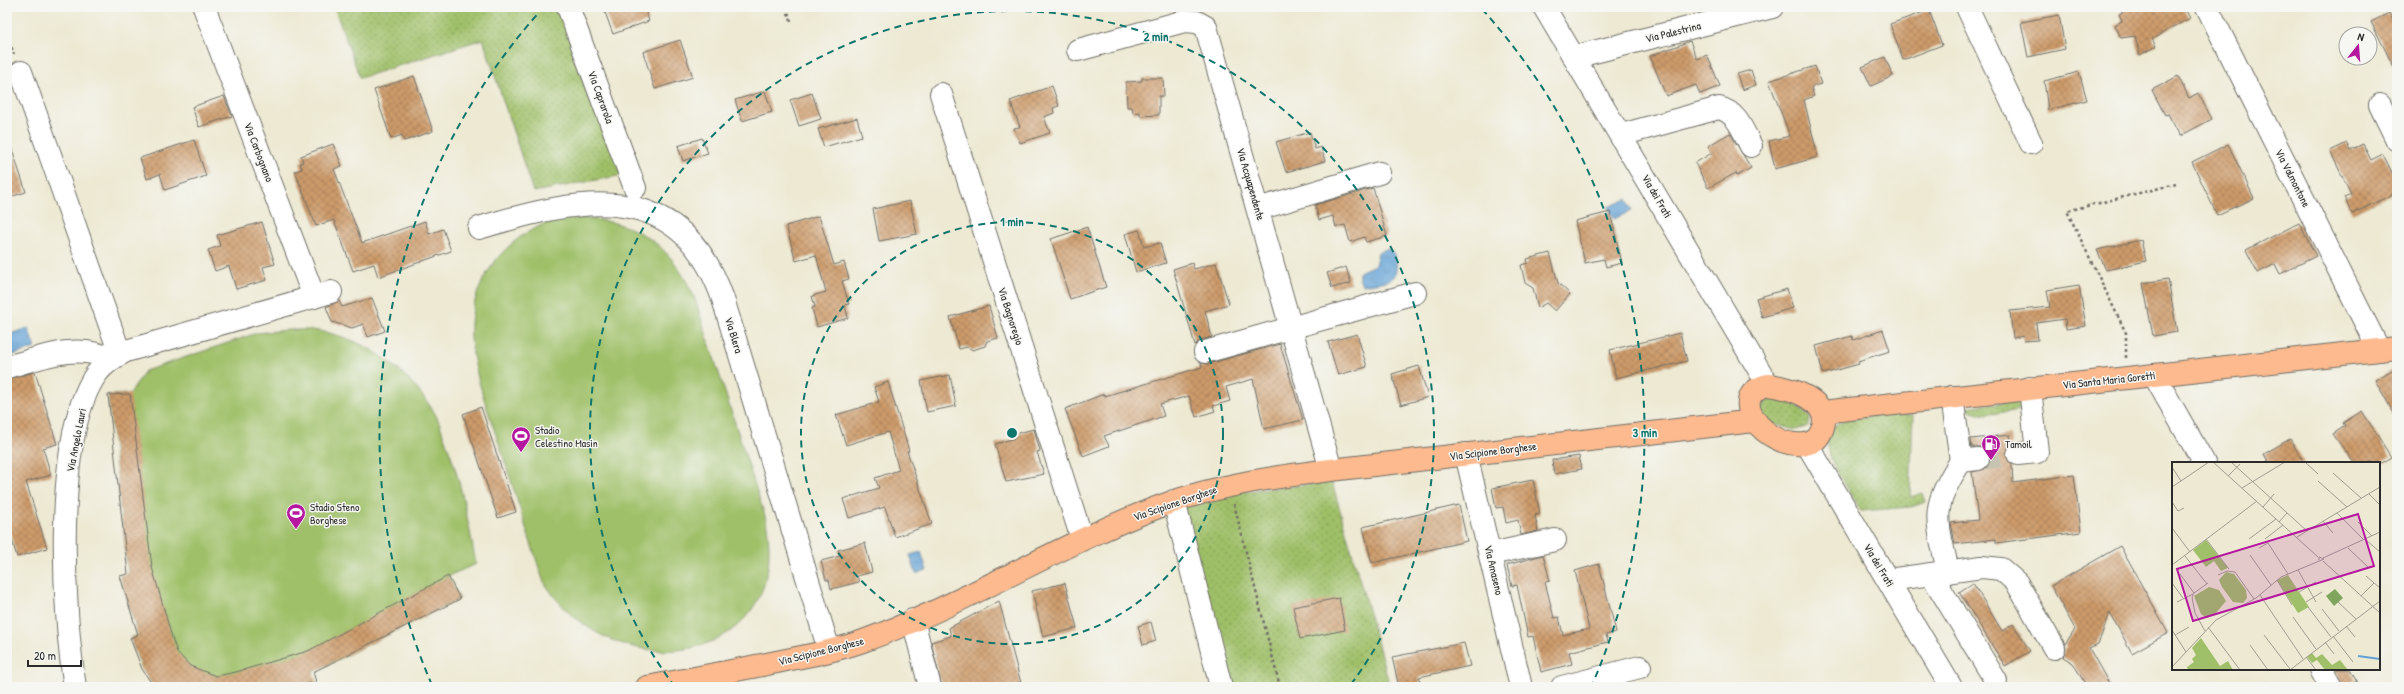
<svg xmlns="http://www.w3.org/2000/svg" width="2404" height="694" viewBox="0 0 2404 694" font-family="'Patrick Hand',sans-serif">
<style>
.grass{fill:url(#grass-dots);stroke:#65764a}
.garden{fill:#9fc068;stroke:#65764a}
.water{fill:url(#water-ripples);stroke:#476680}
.building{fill:url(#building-cross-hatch)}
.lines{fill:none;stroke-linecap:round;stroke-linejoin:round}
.minor-tunnel{stroke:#c6c3b1;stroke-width:22;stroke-dasharray:22 11;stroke-linecap:butt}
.minor-casing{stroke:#6f6e66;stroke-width:24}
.major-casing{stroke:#6f6e66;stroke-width:24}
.path{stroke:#6f6e66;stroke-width:2.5;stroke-dasharray:3 3;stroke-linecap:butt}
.minor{stroke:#fff;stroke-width:22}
.major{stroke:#fcba8e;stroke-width:22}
.ring{fill:none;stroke:#0f766e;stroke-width:2;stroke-dasharray:7 5}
.labels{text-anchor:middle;stroke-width:3;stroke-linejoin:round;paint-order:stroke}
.street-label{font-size:11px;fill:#2b2b2b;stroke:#f6f6f2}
.poi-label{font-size:11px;fill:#2b2b2b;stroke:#f6f6f2;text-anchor:start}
.inset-river{fill:none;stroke:#63a2d5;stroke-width:2}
.inset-road{fill:none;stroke:#9f9d90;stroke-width:1}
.view{fill:#b5179e;fill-opacity:0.15;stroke:#b5179e;stroke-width:2}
.inset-edge{fill:none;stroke:#2b2b2b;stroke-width:2}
.centre{fill:#0f766e;stroke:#f6f6f2;stroke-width:2}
.ring-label{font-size:12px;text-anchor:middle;font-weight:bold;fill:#0f766e;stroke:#f6f6f2;stroke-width:3;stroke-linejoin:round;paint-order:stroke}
</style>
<defs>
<pattern id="grass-dots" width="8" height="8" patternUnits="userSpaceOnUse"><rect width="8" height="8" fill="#9fc068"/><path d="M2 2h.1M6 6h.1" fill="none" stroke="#829c56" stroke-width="1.8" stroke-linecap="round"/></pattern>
<pattern id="water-ripples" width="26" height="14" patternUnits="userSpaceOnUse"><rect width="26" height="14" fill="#63a2d5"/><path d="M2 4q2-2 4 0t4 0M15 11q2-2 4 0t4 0" fill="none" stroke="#5284ad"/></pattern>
<pattern id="building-cross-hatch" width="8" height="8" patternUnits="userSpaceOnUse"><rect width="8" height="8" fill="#cd9b6b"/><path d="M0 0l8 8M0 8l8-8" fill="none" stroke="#a77f58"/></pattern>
</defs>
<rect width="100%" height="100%" fill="#f6f6f2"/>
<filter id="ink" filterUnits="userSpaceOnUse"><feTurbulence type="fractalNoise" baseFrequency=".025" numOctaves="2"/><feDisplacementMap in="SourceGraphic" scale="8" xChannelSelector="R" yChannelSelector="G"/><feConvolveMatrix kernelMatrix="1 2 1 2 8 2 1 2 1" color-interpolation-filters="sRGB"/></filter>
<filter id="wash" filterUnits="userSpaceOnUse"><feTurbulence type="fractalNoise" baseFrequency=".012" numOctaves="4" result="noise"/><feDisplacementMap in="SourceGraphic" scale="16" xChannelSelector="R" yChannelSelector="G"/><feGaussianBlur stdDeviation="0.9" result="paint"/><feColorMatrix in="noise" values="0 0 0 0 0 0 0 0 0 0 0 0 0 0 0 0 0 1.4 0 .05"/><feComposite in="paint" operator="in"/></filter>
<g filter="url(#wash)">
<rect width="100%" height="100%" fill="#ede9d3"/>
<g class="grass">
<path d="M 334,7 L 561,7 L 623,175 L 533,192 L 483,39 L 360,78 Z"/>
<path d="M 1780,399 L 1799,407 L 1810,418 L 1809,426 L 1796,430 L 1777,425 L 1770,423 L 1760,411 C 1762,400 1770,399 1780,399 Z"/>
<path d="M 2018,400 L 2020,410 L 1985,415 L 1968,410 L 1968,407 Z"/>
<path d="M 1878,415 L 1913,415 L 1910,497 L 1923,493 L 1926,502 L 1911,507 L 1861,511 C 1848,488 1802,433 1847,419 C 1857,417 1868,417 1878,415 Z"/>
<path d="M 1332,482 L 1390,687 L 1227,687 L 1180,508 L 1238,492 Z"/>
</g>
<g class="garden">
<path d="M 586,218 C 643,224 672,247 695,299 L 765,516 C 799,668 610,694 543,580 C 529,538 516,496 502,453 C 491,419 477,384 472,348 C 464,294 496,242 547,223 C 559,219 574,219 586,218 Z"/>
<path d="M 287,330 C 299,330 312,329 324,332 C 372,342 407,370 434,412 C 439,419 441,429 444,437 C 461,478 468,521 476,564 L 448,576 L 460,599 L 313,672 L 316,682 L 295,687 L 154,687 L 142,669 L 130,638 L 138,635 L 120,576 L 128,574 L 108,395 L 130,394 L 145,371 L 257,333 Z"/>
</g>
<g class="water">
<path d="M 1627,199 L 1632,211 L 1614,219 L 1608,207 Z"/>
<path d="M 1387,249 L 1391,250 C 1397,257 1398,269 1394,277 L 1387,281 L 1363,285 L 1359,279 L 1359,272 L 1375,265 L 1378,252 Z"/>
<path d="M 28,328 L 35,348 L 7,357 L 7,335 Z"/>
<path d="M 921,552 L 927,570 L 916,574 L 910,555 Z"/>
</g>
<g id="blocks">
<g class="building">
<path d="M 603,7 L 644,7 L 649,21 L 613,34 Z"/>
<path d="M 2133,7 L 2184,7 L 2190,18 L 2152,39 L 2156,46 L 2140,55 L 2135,36 L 2121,38 L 2115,25 L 2122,21 L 2119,14 Z"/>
<path d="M 1929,10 L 1942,45 L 1903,60 L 1890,24 Z"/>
<path d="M 2389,13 L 2397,27 L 2397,73 L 2371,22 Z"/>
<path d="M 2059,15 L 2065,49 L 2028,57 L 2021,22 Z"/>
<path d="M 680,40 L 693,77 L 655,89 L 643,52 Z"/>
<path d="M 1690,41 L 1697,59 L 1707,55 L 1720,86 L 1700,94 L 1696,85 L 1666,96 L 1650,56 Z"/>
<path d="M 1885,57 L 1893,76 L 1871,86 L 1862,67 Z"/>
<path d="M 1815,66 L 1821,84 L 1811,87 L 1814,96 L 1804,100 L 1818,157 L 1775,169 L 1769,141 L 1790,136 L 1769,81 Z"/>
<path d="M 1751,70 L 1756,85 L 1742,90 L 1737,74 Z"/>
<path d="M 2079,72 L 2087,100 L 2048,110 L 2044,81 Z"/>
<path d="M 414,76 L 433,131 L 404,141 L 402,135 L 391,139 L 374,90 Z"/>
<path d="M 2178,76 L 2189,98 L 2198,93 L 2212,119 L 2180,136 L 2168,114 L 2165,115 L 2152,90 Z"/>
<path d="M 1142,78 L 1163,78 L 1164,96 L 1159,96 L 1159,115 L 1140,116 L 1140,112 L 1133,113 L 1132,107 L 1127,107 L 1126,82 L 1142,81 Z"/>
<path d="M 1052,86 L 1059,106 L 1053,108 L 1054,113 L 1044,117 L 1050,133 L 1020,143 L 1014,128 L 1020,127 L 1010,101 Z"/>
<path d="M 765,91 L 772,112 L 742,121 L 735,100 Z"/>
<path d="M 812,93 L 821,119 L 799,126 L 790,100 Z"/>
<path d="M 224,96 L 232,116 L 199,127 L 192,107 Z"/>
<path d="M 857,118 L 862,136 L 824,147 L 818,129 Z"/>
<path d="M 1310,132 L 1315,149 L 1321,147 L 1325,161 L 1286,172 L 1276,142 Z"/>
<path d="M 1730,133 L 1751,168 L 1737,176 L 1736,173 L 1708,188 L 1695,163 L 1712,153 L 1708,146 Z"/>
<path d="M 702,138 L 708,153 L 683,161 L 678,146 Z"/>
<path d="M 194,140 L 206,176 L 165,190 L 160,174 L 147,179 L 140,158 Z"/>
<path d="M 10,143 L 26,192 L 7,198 L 7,144 Z"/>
<path d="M 2347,143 L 2350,150 L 2363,144 L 2371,160 L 2383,154 L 2397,183 L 2397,192 L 2352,214 L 2344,197 L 2351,194 L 2330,151 Z"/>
<path d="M 333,144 L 342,166 L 334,169 L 362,243 L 425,221 L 429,234 L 443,229 L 451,251 L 378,277 L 374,264 L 353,271 L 334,220 L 316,226 L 295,171 L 302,169 L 300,163 L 303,162 L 301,156 Z"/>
<path d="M 2228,144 L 2254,198 L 2217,215 L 2192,162 Z"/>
<path d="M 1373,188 L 1387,236 L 1366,242 L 1364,237 L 1350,242 L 1345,225 L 1336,227 L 1333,216 L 1319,220 L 1315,205 Z"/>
<path d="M 910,201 L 917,234 L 879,241 L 873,209 Z"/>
<path d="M 1610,212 L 1622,263 L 1606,267 L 1604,259 L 1585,263 L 1575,221 Z"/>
<path d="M 819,216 L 834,265 L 844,262 L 849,279 L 842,281 L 849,304 L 845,305 L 848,318 L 817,327 L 812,308 L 815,307 L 812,296 L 826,292 L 816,255 L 796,261 L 786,226 Z"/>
<path d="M 262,222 L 275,264 L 263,267 L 267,280 L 236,289 L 229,266 L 215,271 L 208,250 L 220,246 L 217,235 Z"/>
<path d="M 2299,223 L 2316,256 L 2280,274 L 2275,264 L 2258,273 L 2246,250 Z"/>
<path d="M 1087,227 L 1106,287 L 1070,299 L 1051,239 Z"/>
<path d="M 1139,230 L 1144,247 L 1160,243 L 1166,263 L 1136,272 L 1125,234 Z"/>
<path d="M 2141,240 L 2146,261 L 2106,270 L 2097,250 Z"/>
<path d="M 1550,253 L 1558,283 L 1570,294 L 1555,311 L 1546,303 L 1538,308 L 1533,288 L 1525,283 L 1521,265 L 1528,263 L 1527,259 Z"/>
<path d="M 1192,263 L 1194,269 L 1216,263 L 1229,304 L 1205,311 L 1212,337 L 1201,340 L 1195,345 L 1173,269 Z"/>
<path d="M 1346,267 L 1351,283 L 1332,288 L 1327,273 Z"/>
<path d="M 2168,279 L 2177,332 L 2153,336 L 2143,283 Z"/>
<path d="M 2079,285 L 2086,326 L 2066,329 L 2065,319 L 2036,323 L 2038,340 L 2024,341 L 2023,336 L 2013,338 L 2010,311 L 2050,307 L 2047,290 Z"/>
<path d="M 1787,289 L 1793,308 L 1762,317 L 1756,298 Z"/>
<path d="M 372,298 L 385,331 L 368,337 L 363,324 L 352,328 L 332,322 L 326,307 L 339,301 L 342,307 Z"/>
<path d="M 989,306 L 998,338 L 987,341 L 985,346 L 973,350 L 967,347 L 959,349 L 950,317 Z"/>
<path d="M 1883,330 L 1890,351 L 1858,361 L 1859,364 L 1823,374 L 1816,346 L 1852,336 L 1853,340 Z"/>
<path d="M 1680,333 L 1687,361 L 1616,378 L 1610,350 Z"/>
<path d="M 1357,334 L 1367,367 L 1338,375 L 1328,342 Z"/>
<path d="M 1280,344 L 1303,420 L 1264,429 L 1253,379 L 1226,387 L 1230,401 L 1213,406 L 1215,411 L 1196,417 L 1189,396 L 1160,404 L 1164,416 L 1104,436 L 1109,446 L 1083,456 L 1065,409 L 1104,394 L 1105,396 L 1202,367 L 1201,363 L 1208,364 Z"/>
<path d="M 1419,366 L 1428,397 L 1401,405 L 1392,374 Z"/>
<path d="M 2397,367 L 2397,419 L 2375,380 Z"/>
<path d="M 35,372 L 57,444 L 43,448 L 51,475 L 26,482 L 47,548 L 17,557 L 7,523 L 7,379 Z"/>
<path d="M 950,375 L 956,406 L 927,412 L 921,381 Z"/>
<path d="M 888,382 L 909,451 L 907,451 L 932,524 L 895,537 L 885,507 L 849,518 L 843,499 L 879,488 L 875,478 L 899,470 L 888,432 L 846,445 L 836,415 L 879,402 L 874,387 Z"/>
<path d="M 130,394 L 152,567 L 173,641 L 177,652 L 190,666 L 216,676 L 236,672 L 308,651 L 448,576 L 460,599 L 313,672 L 316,682 L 295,687 L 154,687 L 142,669 L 130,638 L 138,635 L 120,576 L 128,574 L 108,395 Z"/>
<path d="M 481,407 L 516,512 L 498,518 L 463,414 Z"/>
<path d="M 2362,411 L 2391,457 L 2381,463 L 2354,463 L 2333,434 L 2345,426 L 2343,423 Z"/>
<path d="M 1034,429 L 1040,451 L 1037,452 L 1044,474 L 1006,482 L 995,444 L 1015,438 L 1014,434 Z"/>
<path d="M 2010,435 L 2011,444 L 2006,455 L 2012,465 L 2013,483 L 2074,475 L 2081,532 L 1996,543 L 1996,539 L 1955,544 L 1951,523 L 1978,520 L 1972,472 L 1985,469 L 1990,464 L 1988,451 L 1983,447 L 1972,447 L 1971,439 Z"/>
<path d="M 2290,439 L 2304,463 L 2269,463 L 2264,454 Z"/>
<path d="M 1579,456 L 1582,469 L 1554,474 L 1552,460 Z"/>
<path d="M 1533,480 L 1540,514 L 1535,515 L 1538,531 L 1521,535 L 1518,520 L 1506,523 L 1503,507 L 1496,508 L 1492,488 Z"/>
<path d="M 1459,505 L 1467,541 L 1372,563 L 1363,527 Z"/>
<path d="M 865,543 L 872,572 L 857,576 L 859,582 L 831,589 L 829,580 L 826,580 L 821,561 L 840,556 L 838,550 Z"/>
<path d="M 2120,546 L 2168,633 L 2132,653 L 2110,613 L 2098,644 L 2089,648 L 2111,687 L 2087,687 L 2073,663 L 2063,657 L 2066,648 L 2065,644 L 2075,629 L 2051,586 Z"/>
<path d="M 1543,555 L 1550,581 L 1545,582 L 1554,618 L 1559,617 L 1563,635 L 1589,629 L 1575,571 L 1599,564 L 1616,632 L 1606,635 L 1608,642 L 1569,652 L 1572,664 L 1541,672 L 1533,636 L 1528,637 L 1517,585 L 1512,586 L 1507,565 Z"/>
<path d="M 1065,583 L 1077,628 L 1043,637 L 1032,591 Z"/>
<path d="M 1973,583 L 2002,631 L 2013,624 L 2030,651 L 2005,666 L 1959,592 Z"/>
<path d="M 1339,598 L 1345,630 L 1300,639 L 1293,607 Z"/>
<path d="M 999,601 L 1022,687 L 942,687 L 931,642 L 951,636 L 949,628 Z"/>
<path d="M 1151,622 L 1156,641 L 1143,645 L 1138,626 Z"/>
<path d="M 1464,643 L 1470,666 L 1419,677 L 1421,687 L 1399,687 L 1392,657 Z"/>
<path d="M 2335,669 L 2350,669 L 2357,681 L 2343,687 Z"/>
</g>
</g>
</g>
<g filter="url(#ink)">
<use href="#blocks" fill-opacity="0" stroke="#6f6e66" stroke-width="1"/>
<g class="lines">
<path class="minor-tunnel" d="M 1978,459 L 2018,454"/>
<defs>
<g id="minor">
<path d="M 204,7 L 314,297"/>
<path d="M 568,7 L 635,188"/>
<path d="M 1544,7 L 1768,385"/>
<path d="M 1967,7 L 2031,143"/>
<path d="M 2207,7 L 2379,350"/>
<path d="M 1078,50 L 1185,21 L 1197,22 L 1206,27 L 1331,470"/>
<path d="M 1574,57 L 1772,7"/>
<path d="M 21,72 L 120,354"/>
<path d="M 941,94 L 1082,539"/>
<path d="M 2380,105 L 2397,140"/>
<path d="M 1621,135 L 1719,108 C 1737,112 1743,131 1751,146"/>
<path d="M 1258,209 L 1379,173"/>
<path d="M 479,228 C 578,198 680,175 723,299 L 829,650"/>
<path d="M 1205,352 L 1415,293"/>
<path d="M 7,367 C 41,358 76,342 111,359"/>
<path d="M 2154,375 L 2204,463"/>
<path d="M 1952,397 L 1961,461 L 1978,459"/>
<path d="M 1807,444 L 1951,687"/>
<path d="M 1466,454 L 1521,687"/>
<path d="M 2018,454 L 2037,452 L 2030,388"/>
<path d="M 1174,501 L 1221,687"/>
<path d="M 1490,554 L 1555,540"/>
<path d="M 1948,572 C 1937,518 1929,510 1961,461"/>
<path d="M 1931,574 L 1996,681"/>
<path d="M 1888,580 L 1982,567 L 2001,569 L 2017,583 L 2054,648"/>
<path d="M 913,620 L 930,687"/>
<path d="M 2321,669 L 2331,687"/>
<path d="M 75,687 C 63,613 53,434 97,373 C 105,363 114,357 126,351 L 331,292"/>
<path d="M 1562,687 L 1640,667"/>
</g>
<g id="major">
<path d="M 1768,385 C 1790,387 1836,402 1821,432 C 1818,439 1813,443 1805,444 C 1766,449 1723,396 1768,385 Z"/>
<path d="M 1822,412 L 2397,348"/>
<path d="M 647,687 C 693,678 740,670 786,660 C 812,655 838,650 863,641 C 966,604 1059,544 1161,506 C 1216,485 1274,477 1331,470 L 1754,421"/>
</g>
</defs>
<use href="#minor" class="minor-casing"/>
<use href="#major" class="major-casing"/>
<g class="path">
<path d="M 786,7 L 791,21"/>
<path d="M 7,36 L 14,54"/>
<path d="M 2126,358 L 2126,333 L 2067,211 L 2176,184"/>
<path d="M 1234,504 L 1280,687"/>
</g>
<use href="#minor" class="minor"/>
<use href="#major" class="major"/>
</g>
</g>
<g class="ring">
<circle cx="1012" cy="433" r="211"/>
<path d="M675 687A422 422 0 1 1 1349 687"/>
<path d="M432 685A633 633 0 0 1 542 9M1482 9A633 633 0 0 1 1592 685"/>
</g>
<defs>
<symbol id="stadium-pin" viewBox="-11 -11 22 30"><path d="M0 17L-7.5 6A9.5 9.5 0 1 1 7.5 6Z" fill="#b5179e" stroke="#f6f6f2"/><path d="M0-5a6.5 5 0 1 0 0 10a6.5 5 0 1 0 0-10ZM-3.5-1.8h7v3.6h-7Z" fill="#fff"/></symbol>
<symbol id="fuel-pin" viewBox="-11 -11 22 30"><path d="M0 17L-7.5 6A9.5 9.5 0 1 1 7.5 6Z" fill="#b5179e" stroke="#f6f6f2"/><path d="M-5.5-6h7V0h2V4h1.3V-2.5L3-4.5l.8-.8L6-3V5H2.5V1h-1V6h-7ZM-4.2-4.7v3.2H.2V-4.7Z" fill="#fff"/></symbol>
</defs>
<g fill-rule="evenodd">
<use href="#stadium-pin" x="510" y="425" width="22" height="30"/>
<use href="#fuel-pin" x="1980" y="433" width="22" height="30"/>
<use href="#stadium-pin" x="285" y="502" width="22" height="30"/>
</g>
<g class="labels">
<g class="street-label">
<text transform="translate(1673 32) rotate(-14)" y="4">Via Palestrina</text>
<text transform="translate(601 97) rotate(70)" y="4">Via Caprarola</text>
<text transform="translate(259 152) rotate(69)" y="4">Via Carbognano</text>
<text transform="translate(2293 178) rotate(63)" y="4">Via Valmontone</text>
<text transform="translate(1251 184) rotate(74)" y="4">Via Acquapendente</text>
<text transform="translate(1657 196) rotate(60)" y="4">Via dei Frati</text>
<text transform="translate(1011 316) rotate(72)" y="4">Via Bagnoregio</text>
<text transform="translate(734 335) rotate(73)" y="4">Via Blera</text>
<text transform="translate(2109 380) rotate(-6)" y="4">Via Santa Maria Goretti</text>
<text transform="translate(76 440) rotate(-79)" y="4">Via Angelo Lauri</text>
<text transform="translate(1493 451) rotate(-7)" y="4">Via Scipione Borghese</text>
<text transform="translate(1175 503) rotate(-19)" y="4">Via Scipione Borghese</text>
<text transform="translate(1879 565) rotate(59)" y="4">Via dei Frati</text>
<text transform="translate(1494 570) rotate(77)" y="4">Via Amaseno</text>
<text transform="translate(821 651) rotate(-14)" y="4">Via Scipione Borghese</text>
</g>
<g class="poi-label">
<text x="535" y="434">Stadio<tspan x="535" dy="13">Celestino Masin</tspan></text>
<text x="2005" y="448">Tamoil</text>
<text x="310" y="511">Stadio Steno<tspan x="310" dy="13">Borghese</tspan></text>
</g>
</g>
<g transform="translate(2172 462)">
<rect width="208" height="208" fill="#ede9d3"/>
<path d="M 34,78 L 56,106 L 49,109 L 42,99 L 34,105 L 21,88 ZM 116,113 L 137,145 L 126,151 L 105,118 ZM 29,176 L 48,204 L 56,199 L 61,208 L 16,208 L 15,205 L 22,200 L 20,197 L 24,193 L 20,186 ZM 140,191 L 144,196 L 150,192 L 160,203 L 168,198 L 176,208 L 153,208 L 145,198 L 140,201 L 135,195 Z" fill="#9fc068"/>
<path d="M 163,127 L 171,136 L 162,144 L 154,134 Z" fill="#7fa65c"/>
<path d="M 54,110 L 62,112 L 74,128 L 75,136 L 71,141 L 61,140 L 50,125 L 47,118 ZM 37,125 L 47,128 L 54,139 L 44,151 L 35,156 L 29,152 L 22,134 Z" fill="#9fc068"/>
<path class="inset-river" d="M 186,194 L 208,197"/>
<path class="inset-road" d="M 41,0 L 146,95M 59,0 L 135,69M 133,0 L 146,12M 0,5 L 9,19M 161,11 L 189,36M 56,14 L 68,2M 146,19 L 175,45M 0,25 L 37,0M 70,26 L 113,0M 197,32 L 208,43M 0,40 L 6,49 L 12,46M 91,45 L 102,32M 165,51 L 192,78M 151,59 L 161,71M 107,60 L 115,51M 186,60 L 200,74M 0,66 L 18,90M 125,75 L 208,25M 34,77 L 57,107M 77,77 L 104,57M 93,77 L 111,63M 194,78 L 208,90M 87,86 L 96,81 L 116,112M 176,86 L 197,106M 78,93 L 99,123M 13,94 L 35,122M 151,96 L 208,70M 151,99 L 208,151M 0,103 L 85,39M 126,108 L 144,140M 8,112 L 22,131M 46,113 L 55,109 L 63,110 L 82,137M 194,114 L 208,126M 105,118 L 120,143M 0,121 L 11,136M 127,130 L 144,120M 88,133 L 131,197M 189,134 L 202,121M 5,140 L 21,132M 134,140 L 150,130M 166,140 L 184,157M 136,145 L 159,175M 150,147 L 167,169M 121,155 L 144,187M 174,164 L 183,175M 36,165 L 68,208M 0,168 L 14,190M 33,169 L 23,151 L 20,135 L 22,131 L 36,121M 3,173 L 17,165M 92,173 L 118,207M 161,174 L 181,200M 153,180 L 162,192M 78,183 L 96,208M 134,195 L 144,208M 0,205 L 44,158 L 84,136 L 109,115 L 152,97 L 147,95 L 147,98M 118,208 L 208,139"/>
<path class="view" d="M 186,52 L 202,104 L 21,159 L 5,107 Z"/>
<rect width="208" height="208" class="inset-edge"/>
</g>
<circle cx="1012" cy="433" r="6" class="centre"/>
<g class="ring-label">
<text x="1156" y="41">2 min</text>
<text x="1012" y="226">1 min</text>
<text x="1645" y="437">3 min</text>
</g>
<rect width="2404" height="694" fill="none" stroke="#f6f6f2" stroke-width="24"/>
<g transform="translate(2358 46) rotate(17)"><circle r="19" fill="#f6f6f2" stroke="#a5a5a2"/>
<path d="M0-3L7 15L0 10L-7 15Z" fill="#b5179e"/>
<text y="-6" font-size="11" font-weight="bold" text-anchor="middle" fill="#2b2b2b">N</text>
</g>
<path d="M28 660v6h53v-6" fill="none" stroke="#2b2b2b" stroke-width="2"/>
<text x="34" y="660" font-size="12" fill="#2b2b2b" stroke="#f6f6f2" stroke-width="3" paint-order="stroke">20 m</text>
</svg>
